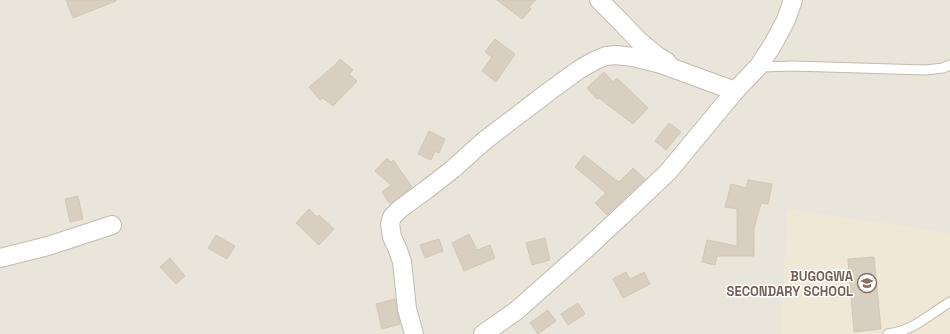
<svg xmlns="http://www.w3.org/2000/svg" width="950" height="334" viewBox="0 0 950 334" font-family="'Space Grotesk',sans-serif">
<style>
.residential{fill:#eae5da}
.education{fill:#efe8d6}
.building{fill:#d8cfc1;stroke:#d3c7b4}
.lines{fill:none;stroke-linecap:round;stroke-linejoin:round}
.service-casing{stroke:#c2bbae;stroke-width:11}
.minor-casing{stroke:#c2bbae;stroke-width:20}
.service{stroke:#fff;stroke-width:9}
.minor{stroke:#fff;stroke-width:18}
.labels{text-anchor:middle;stroke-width:3;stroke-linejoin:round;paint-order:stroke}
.education-label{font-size:13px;font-weight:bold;fill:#785e54;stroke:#fff;text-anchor:end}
</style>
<rect width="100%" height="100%" fill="#f6f3ec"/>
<rect class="residential" x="0" y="0" width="950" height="334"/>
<path class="education" d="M 787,209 L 950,233 L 950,334 L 781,334 Z"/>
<g class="building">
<path d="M 66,0 L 116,0 L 116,1 L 73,18 Z"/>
<path d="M 497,0 L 536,0 L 529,7 L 531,9 L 522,19 Z"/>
<path d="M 495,39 L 515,54 L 496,82 L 482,71 L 492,57 L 485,52 Z"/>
<path d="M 340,59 L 353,70 L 349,74 L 357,81 L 333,106 L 323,98 L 320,100 L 309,87 L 334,66 Z"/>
<path d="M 604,72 L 613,82 L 617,78 L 648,108 L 633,124 L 599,98 L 597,99 L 587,88 Z"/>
<path d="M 669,123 L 681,132 L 666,150 L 655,141 Z"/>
<path d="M 429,131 L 445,139 L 439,153 L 435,151 L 431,160 L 418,154 Z"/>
<path d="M 584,155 L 617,181 L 618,181 L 619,182 L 633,168 L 645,179 L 607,215 L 595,203 L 606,193 L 575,167 Z"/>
<path d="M 387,158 L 391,162 L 393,160 L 412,187 L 390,204 L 382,192 L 391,185 L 375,171 Z"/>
<path d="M 748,180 L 772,184 L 768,204 L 761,203 L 754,228 L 754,256 L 717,256 L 715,265 L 702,262 L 707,240 L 737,246 L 737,209 L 725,207 L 731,184 L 746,188 Z"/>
<path d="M 78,196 L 83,219 L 70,222 L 65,199 Z"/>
<path d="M 309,209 L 317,217 L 319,215 L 334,229 L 319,245 L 296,223 Z"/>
<path d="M 469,234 L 477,250 L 490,245 L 495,258 L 464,271 L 452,243 Z"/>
<path d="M 216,235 L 235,246 L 227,259 L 208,248 Z"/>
<path d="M 545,238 L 550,260 L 532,265 L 526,243 Z"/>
<path d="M 439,239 L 443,251 L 425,258 L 420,245 Z"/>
<path d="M 874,257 L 881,329 L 854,332 L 848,259 Z"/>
<path d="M 170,258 L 185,276 L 176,284 L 160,267 Z"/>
<path d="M 626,272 L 630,279 L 644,272 L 650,284 L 623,298 L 613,279 Z"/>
<path d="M 395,299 L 397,312 L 400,324 L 382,329 L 376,304 Z"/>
<path d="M 578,303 L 585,314 L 568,325 L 561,314 Z"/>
<path d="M 548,310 L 556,321 L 538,334 L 530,323 Z"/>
</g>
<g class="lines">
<defs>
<g id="service">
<path d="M 758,67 L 793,66 L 926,70 L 943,68 L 950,65"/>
<path d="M 888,334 C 915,330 928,315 950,302"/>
</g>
<g id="minor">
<path d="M 599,0 L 621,22 L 638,40 L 656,55 L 667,62"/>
<path d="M 0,258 L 48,246 L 112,225"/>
<path d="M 414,334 L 407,309 L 402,262 L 398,250 L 392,237 L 390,224 L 392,217 L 400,209 L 426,190 L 453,169 L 484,141 L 551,90 L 580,69 L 596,60 L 606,56 L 616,55 L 633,57 L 661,64 L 735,91"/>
<path d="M 483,334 L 516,311 L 586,249 L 630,208 L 668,172 L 735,91 L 758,67 L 772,46 L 786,20 L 793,0"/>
</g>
</defs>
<use href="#service" class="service-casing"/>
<use href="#minor" class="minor-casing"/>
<use href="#service" class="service"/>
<use href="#minor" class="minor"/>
</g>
<defs>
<symbol id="school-ring" viewBox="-11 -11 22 22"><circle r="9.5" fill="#fff" stroke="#8d6e63" stroke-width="1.5"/><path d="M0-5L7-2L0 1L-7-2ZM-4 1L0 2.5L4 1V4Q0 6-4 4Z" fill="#8d6e63"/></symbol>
</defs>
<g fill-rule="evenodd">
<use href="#school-ring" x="856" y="272" width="22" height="22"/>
</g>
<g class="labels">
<g class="education-label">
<text x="853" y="281">BUGOGWA<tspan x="853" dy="15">SECONDARY SCHOOL</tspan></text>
</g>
</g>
</svg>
